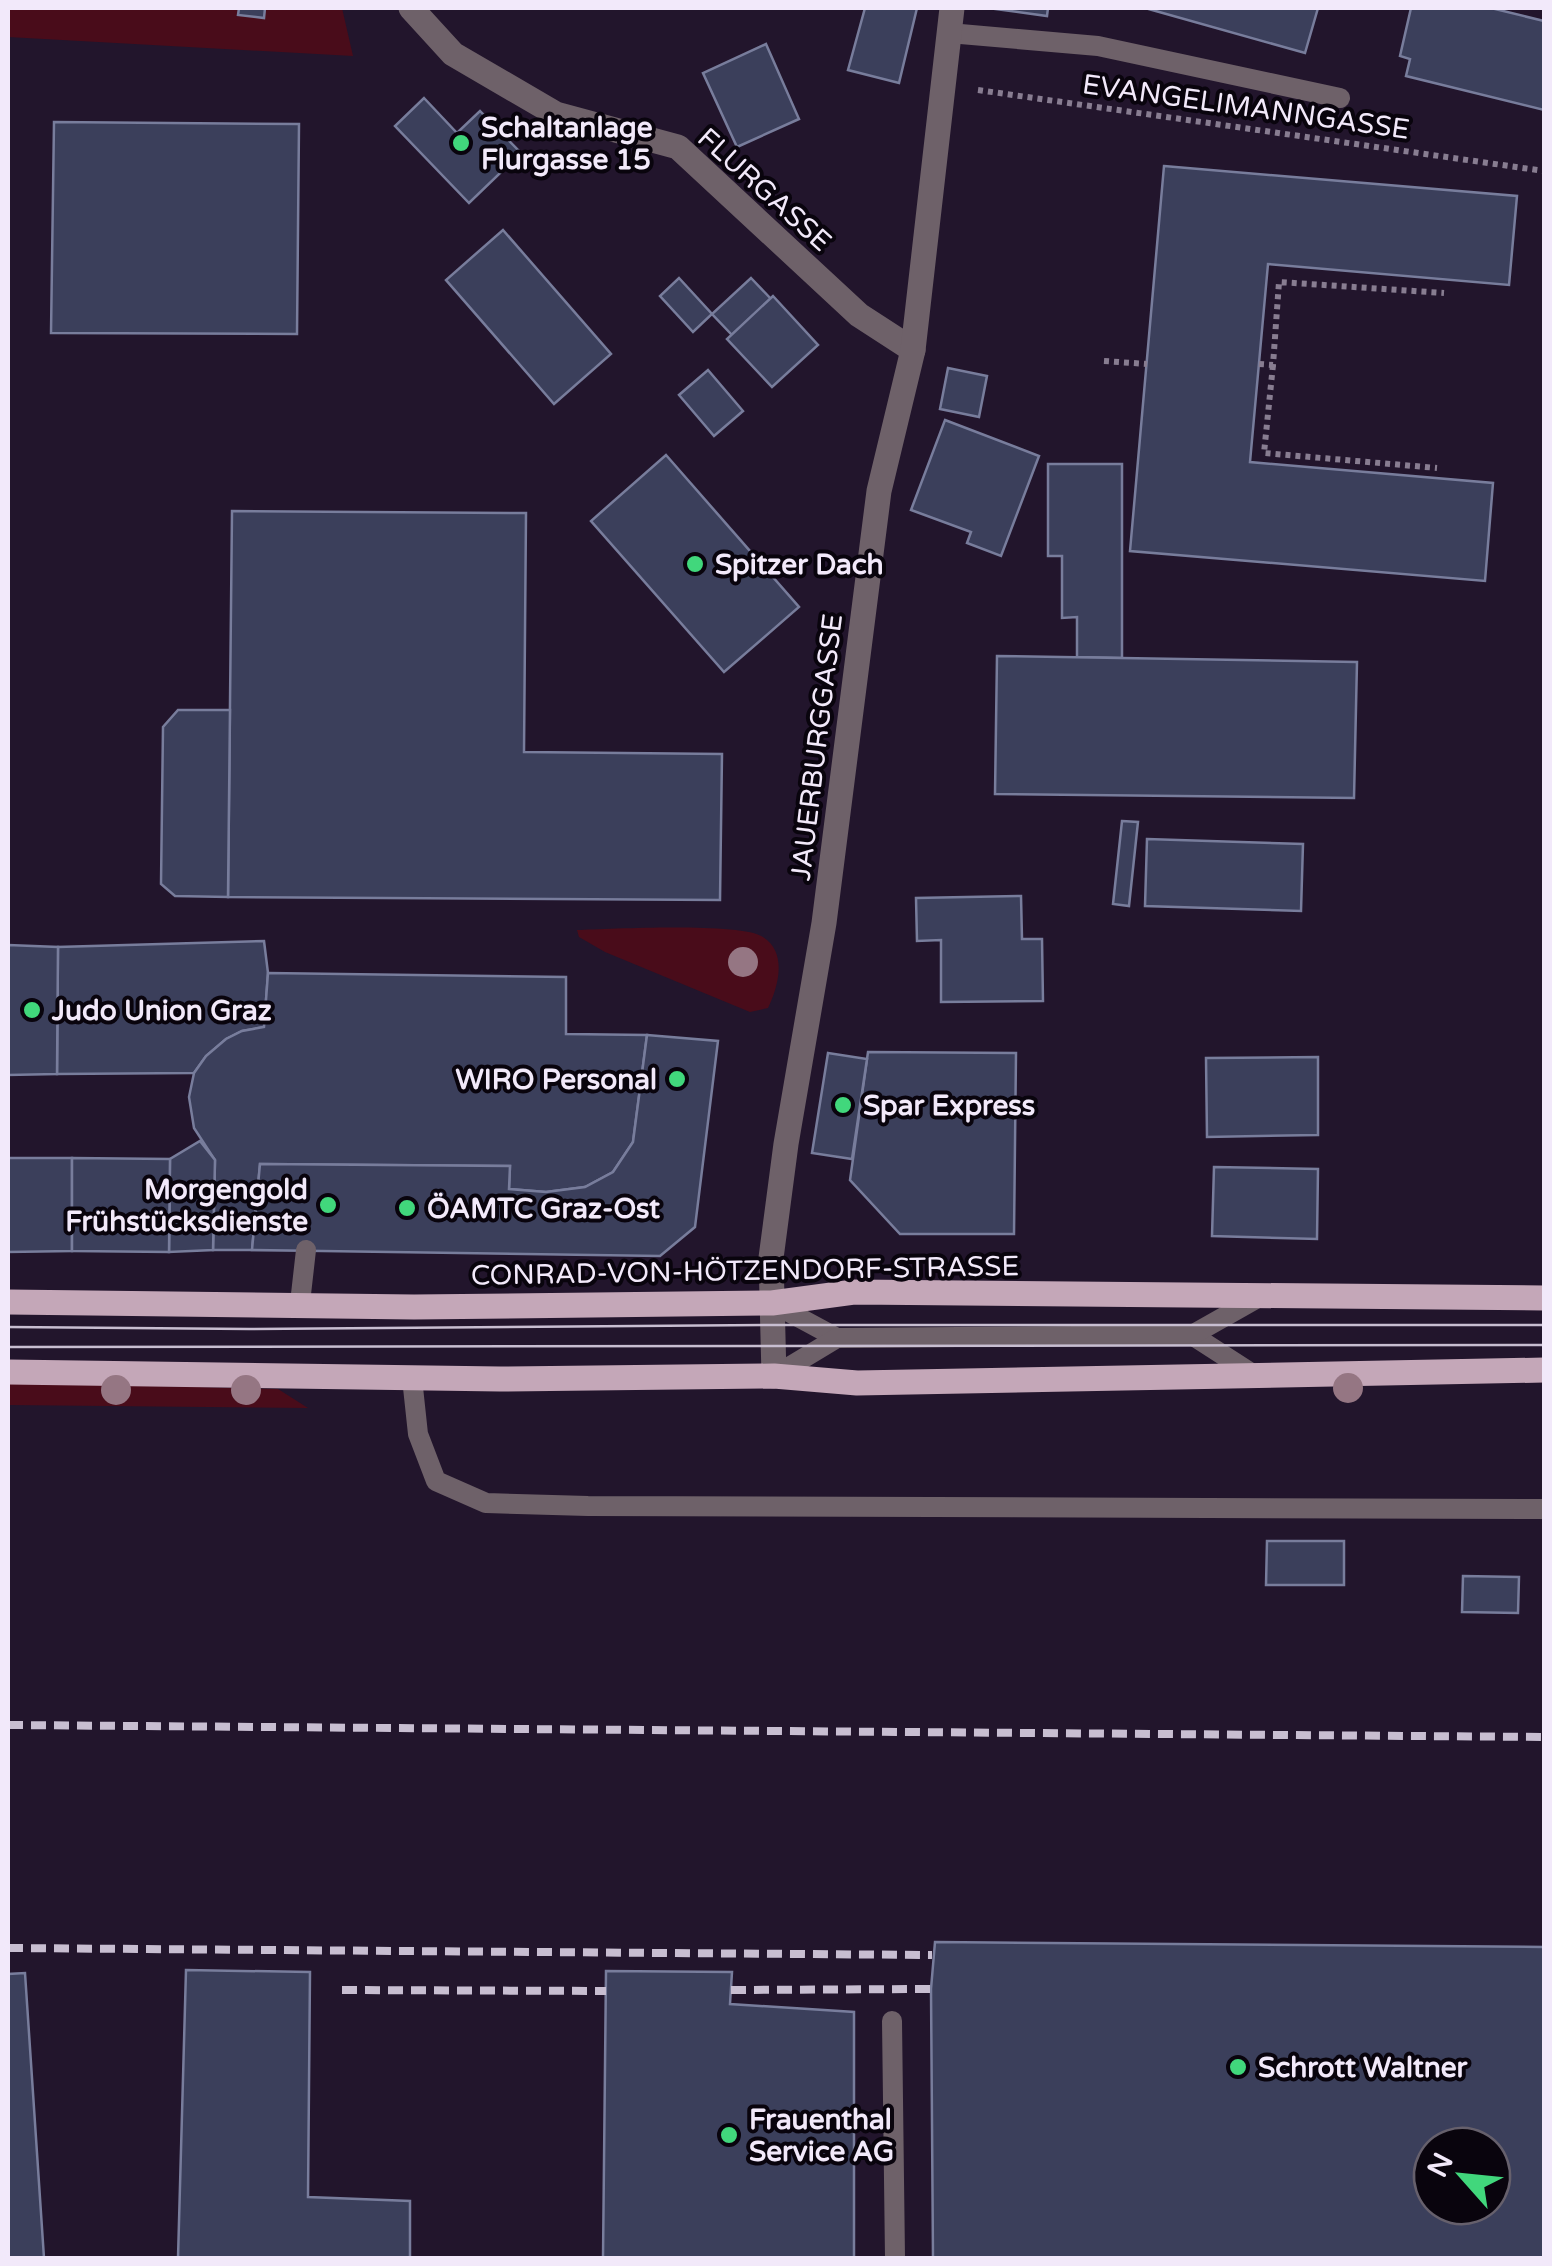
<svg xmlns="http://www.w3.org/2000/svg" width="1552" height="2266" viewBox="0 0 1552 2266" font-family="'Varela Round',sans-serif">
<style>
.green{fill:#490c1a}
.building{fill:#3b3f5b;stroke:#787d9c;stroke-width:2.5;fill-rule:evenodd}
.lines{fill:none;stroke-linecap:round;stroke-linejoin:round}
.path{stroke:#887d91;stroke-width:6;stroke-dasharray:5 5;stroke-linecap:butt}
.lane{stroke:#6e6169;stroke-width:20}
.street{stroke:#6e6169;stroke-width:25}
.primary{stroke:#c4a7b8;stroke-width:25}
.tram{stroke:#c8bed1;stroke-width:2.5}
.rail{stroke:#c8bed1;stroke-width:8;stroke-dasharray:15 8;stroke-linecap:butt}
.tree{fill:#957683}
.poi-dot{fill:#41d77c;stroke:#09040d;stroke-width:4}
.labels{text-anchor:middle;stroke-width:8;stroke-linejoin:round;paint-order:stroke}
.street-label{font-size:28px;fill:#f2e9fa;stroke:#09040d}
.poi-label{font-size:28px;font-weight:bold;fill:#f2e9fa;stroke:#09040d;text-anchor:start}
</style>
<rect width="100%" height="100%" fill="#22152c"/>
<g class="green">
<path d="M 8,8 L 342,8 L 353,56 L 8,37 Z"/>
<path d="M 577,930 C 610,929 742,922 763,937 C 788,953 778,987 768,1008 L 750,1012 L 605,952 L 579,937 Z"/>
<path d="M 8,1382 L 278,1389 L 308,1408 L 8,1405 Z"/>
</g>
<g class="building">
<path d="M 239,8 L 265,8 L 264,18 L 238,15 Z"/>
<path d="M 865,8 L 917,8 L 899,83 L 848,70 Z"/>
<path d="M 988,8 L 1048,8 L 1047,16 Z"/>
<path d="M 1145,8 L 1318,8 L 1305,53 Z"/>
<path d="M 1411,8 L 1491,8 L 1544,21 L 1544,110 L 1406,76 L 1410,59 L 1400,56 Z"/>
<path d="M 766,44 L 799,119 L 737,147 L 703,73 Z"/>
<path d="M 424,98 L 457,133 L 480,111 L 521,153 L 469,203 L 395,126 Z"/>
<path d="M 54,122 L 299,124 L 297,334 L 51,333 Z"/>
<path d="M 1164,166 L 1517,196 L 1509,285 L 1268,264 L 1250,462 L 1493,483 L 1485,581 L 1130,551 Z"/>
<path d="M 503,230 L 611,354 L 554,404 L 446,280 Z"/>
<path d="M 679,278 L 712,314 L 693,332 L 660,296 Z"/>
<path d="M 751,278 L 771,299 L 732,335 L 712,314 Z"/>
<path d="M 773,296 L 818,345 L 772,387 L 727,339 Z"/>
<path d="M 948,368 L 987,376 L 979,417 L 940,409 Z"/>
<path d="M 708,370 L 743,411 L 714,436 L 679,395 Z"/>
<path d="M 945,420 L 1039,456 L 1001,556 L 967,543 L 971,532 L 911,510 Z"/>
<path d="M 666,455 L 799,607 L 724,672 L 591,521 Z"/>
<path d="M 1048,464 L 1122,464 L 1122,658 L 1077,657 L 1077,617 L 1062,618 L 1062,556 L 1048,556 Z"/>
<path d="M 232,511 L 526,513 L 524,752 L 722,754 L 720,900 L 228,897 Z"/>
<path d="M 997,656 L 1357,662 L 1354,798 L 995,794 Z"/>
<path d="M 178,710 L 230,710 L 228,897 L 175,896 L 161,884 L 163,727 Z"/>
<path d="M 1122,821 L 1138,822 L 1129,906 L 1113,904 Z"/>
<path d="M 1147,839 L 1303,844 L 1301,911 L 1145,906 Z"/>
<path d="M 1021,896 L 1022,939 L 1042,939 L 1043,1001 L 941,1002 L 941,940 L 917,941 L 916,898 Z"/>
<path d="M 264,941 L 268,973 L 264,1027 L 242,1031 L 226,1039 L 206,1056 L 194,1073 L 57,1074 L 58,947 Z"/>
<path d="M 8,945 L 58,947 L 57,1074 L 8,1075 Z"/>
<path d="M 268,973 L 566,977 L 566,1034 L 647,1035 L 633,1142 L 613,1172 L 585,1187 L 546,1192 L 509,1189 L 510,1166 L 260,1164 L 252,1250 L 306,1250 L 213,1250 L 215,1160 L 194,1128 L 189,1097 L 194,1073 L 206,1056 L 226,1039 L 242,1031 L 264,1027 Z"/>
<path d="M 647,1035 L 718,1041 L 695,1227 L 660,1256 L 252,1250 L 260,1164 L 510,1166 L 509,1189 L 546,1192 L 585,1187 L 613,1172 L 633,1142 Z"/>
<path d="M 868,1052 L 1016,1053 L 1014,1234 L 900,1234 L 850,1180 Z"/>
<path d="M 828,1053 L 867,1059 L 852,1159 L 812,1153 Z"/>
<path d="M 1318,1057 L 1318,1135 L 1207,1137 L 1206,1058 Z"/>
<path d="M 200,1141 L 215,1160 L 213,1250 L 169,1252 L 170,1159 Z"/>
<path d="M 8,1158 L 72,1158 L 72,1251 L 8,1252 Z"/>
<path d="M 72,1158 L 170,1159 L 169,1252 L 72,1251 Z"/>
<path d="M 1214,1167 L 1318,1169 L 1317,1239 L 1212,1236 Z"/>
<path d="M 1267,1541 L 1344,1541 L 1344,1585 L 1266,1585 Z"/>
<path d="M 1463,1576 L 1519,1577 L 1518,1613 L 1462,1612 Z"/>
<path d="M 935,1942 L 1544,1947 L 1544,2258 L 933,2258 L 931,1989 ZM 1432,2146 L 1492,2146 L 1492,2206 L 1432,2206 Z"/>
<path d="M 186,1970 L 310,1972 L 308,2197 L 410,2201 L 410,2258 L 178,2258 Z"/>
<path d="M 606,1971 L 732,1972 L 730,2004 L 854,2012 L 854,2258 L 603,2258 Z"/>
<path d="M 25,1973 L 44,2258 L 8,2258 L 8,1974 Z"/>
</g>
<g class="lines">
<g class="path">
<path d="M 978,90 L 1544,171"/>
<path d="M 1104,361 L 1147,364"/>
<path d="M 1259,364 L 1273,365 L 1279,282 L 1444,293"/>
<path d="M 1273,365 L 1264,453 L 1437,468"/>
</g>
<g class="lane">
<path d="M 949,33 L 1098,46 L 1340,98"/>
<path d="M 300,1303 L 306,1250"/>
<path d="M 772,1303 L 837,1338"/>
<path d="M 1192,1335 L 1254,1375"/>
<path d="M 774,1376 L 837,1338 L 1192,1335 L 1261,1296"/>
<path d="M 412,1378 L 418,1434 L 436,1481 L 486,1503 L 588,1506 L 1544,1509"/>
<path d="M 892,2021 L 895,2258"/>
</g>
<g class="street">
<path d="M 411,8 L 453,54 L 556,114 L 678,147 L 859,315 L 913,350"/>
<path d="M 774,1376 L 771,1258 L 786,1144 L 824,923 L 879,491 L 913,350 L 952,8"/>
</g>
<g class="primary">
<path d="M 8,1302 L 414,1307 L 772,1303 L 854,1292 L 1544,1298"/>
<path d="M 8,1372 L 500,1379 L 774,1376 L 857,1383 L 1544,1370"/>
</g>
<g class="tram">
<path d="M 8,1327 L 249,1329 L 773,1325 L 1544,1325"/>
<path d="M 8,1347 L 1544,1345"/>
</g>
<g class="rail">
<path d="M 8,1725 L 1544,1737"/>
<path d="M 8,1948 L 932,1955"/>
<path d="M 342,1990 L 606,1991"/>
<path d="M 731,1990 L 931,1989"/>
</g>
</g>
<g class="tree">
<circle cx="743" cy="962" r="15"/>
<circle cx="1348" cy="1388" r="15"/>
<circle cx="116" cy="1390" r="15"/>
<circle cx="246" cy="1390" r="15"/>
</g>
<g class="poi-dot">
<circle cx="461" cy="143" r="10"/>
<circle cx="695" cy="564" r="10"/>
<circle cx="32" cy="1010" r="10"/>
<circle cx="677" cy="1079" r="10"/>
<circle cx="843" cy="1105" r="10"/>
<circle cx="328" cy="1205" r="10"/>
<circle cx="407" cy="1208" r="10"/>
<circle cx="1238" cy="2067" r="10"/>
<circle cx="729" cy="2135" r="10"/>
</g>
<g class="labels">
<g class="street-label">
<text transform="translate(1246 106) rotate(8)" y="10">EVANGELIMANNGASSE</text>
<text transform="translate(765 189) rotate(42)" y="10">FLURGASSE</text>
<text transform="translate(816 747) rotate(-83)" y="10">JAUERBURGGASSE</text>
<text transform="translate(745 1270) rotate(-1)" y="10">CONRAD-VON-HÖTZENDORF-STRASSE</text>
</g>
<g class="poi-label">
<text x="481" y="137">Schaltanlage<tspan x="481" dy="32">Flurgasse 15</tspan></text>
<text x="715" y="574">Spitzer Dach</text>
<text x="52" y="1020">Judo Union Graz</text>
<text x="657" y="1089" text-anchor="end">WIRO Personal</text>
<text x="863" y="1115">Spar Express</text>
<text x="308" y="1199" text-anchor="end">Morgengold<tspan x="308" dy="32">Frühstücksdienste</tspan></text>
<text x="427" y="1218">ÖAMTC Graz-Ost</text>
<text x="1258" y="2077">Schrott Waltner</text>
<text x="749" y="2129">Frauenthal<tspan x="749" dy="32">Service AG</tspan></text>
</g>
</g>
<rect width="1552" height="2266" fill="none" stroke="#f2e9fa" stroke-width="20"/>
<g transform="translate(1462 2176) rotate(297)"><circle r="48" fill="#09040d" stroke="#66606c" stroke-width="2.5"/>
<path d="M0-8L18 38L0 25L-18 38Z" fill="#41d77c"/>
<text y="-15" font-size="28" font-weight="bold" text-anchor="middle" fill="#f2e9fa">N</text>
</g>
</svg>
